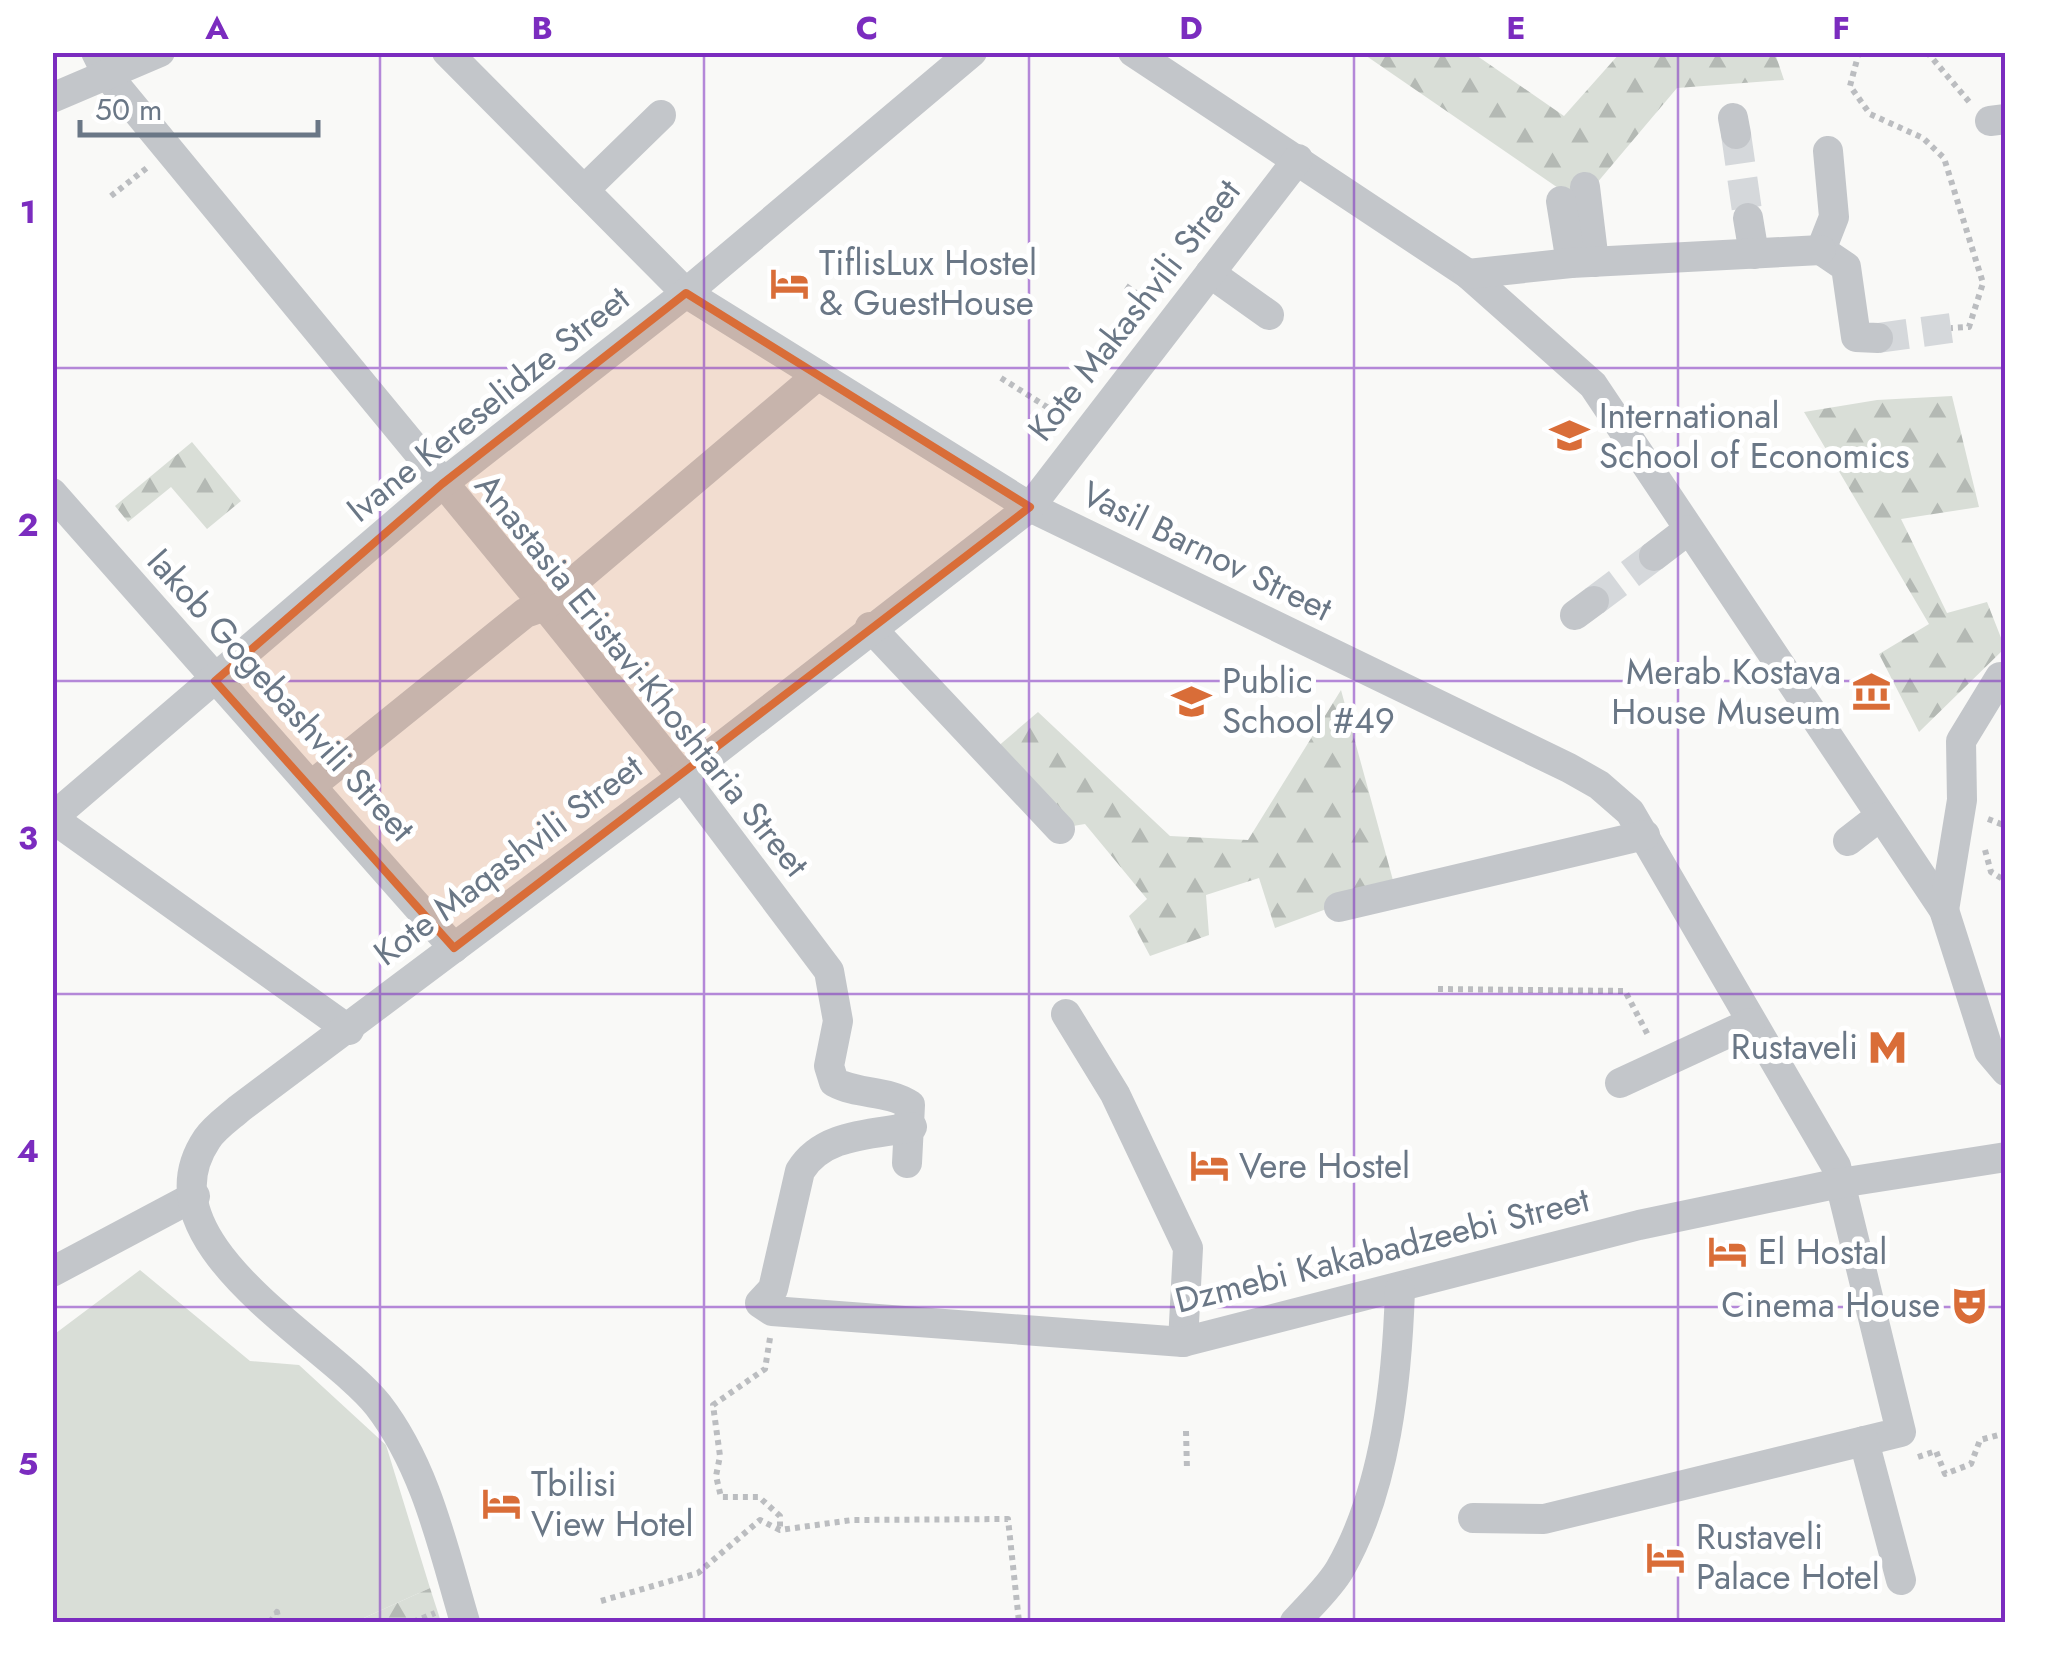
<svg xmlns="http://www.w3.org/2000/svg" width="2058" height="1675" viewBox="0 0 2058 1675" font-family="Jost,sans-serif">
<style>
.grass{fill:#d9ded7}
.forest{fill:url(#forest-firs)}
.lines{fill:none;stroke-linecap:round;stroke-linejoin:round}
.minor-tunnel{stroke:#d5d8db;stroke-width:30;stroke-dasharray:30 15;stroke-linecap:butt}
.path{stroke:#bbbdc0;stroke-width:6;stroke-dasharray:5 5;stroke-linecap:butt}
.minor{stroke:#c3c6ca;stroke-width:30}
.marked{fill:#d96d38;fill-opacity:0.2;stroke:#d96d38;stroke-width:8;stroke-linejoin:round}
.grid{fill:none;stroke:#7b2cbf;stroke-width:2.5;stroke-opacity:0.55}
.labels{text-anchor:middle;stroke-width:10;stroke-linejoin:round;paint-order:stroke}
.poi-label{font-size:35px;fill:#6a7786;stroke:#fff;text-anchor:start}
.street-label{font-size:35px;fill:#6a7786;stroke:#fff}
.neatline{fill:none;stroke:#7b2cbf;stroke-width:4}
.grid-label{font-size:32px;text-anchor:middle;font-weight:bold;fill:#7b2cbf}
</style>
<defs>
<pattern id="forest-firs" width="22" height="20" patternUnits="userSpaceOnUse" patternTransform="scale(2.5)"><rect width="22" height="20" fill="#d9ded7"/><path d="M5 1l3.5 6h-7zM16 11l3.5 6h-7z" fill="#b4b9b4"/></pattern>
</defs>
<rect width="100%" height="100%" fill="#f9f9f7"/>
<path class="grass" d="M 140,1270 L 250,1361 L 299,1365 L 386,1445 L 430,1588 L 355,1622 L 53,1622 L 52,1336 Z"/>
<g class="forest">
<path d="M 1362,53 L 1473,53 L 1564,116 L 1620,53 L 1775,53 L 1784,80 L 1677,88 L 1580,203 Z"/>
<path d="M 1952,396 L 1979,507 L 1901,519 L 1947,613 L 1987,602 L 2005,648 L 1919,732 L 1879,654 L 1929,624 L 1804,412 L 1877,400 Z"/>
<path d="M 192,442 L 241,501 L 207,529 L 171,487 L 128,522 L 115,506 Z"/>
<path d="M 1341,690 L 1394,884 L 1275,928 L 1259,878 L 1206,895 L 1209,935 L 1150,956 L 1129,916 L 1147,899 L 1085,824 L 1067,827 L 996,748 L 1038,712 L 1170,836 L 1248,840 Z"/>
<path d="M 430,1588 L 441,1622 L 355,1622 Z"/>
</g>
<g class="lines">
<g class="minor-tunnel">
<path d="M 1736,134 L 1748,218"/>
<path d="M 1878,338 L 1951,328"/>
<path d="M 1594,601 L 1654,556"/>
</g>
<g class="path">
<path d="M 1859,52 L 1850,86 L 1870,114 L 1923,138 L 1944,158 L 1983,283 L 1969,327 L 1951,328"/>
<path d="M 1927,52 L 1971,104"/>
<path d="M 111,196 L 148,167"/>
<path d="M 1126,286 L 1150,303"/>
<path d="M 1001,378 L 1066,419"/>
<path d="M 1988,819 L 2006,826"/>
<path d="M 1985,850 L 1991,872 L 2006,881"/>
<path d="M 2006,900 L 2006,906"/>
<path d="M 1438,989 L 1625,991 L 1649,1037"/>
<path d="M 770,1338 L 765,1369 L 713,1405 L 720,1456 L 716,1476 L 721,1497 L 759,1497 L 780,1516 L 780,1530"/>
<path d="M 1186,1431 L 1187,1470"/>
<path d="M 1918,1457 L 1936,1451 L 1945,1474 L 1971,1464 L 1980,1440 L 2006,1433"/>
<path d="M 601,1601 L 698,1573 L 760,1520 L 780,1530 L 852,1520 L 1008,1519 L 1019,1622"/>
<path d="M 270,1622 L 277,1612 L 279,1622"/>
<path d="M 413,1622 L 435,1613"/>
</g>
<g class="minor">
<path d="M 96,52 L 108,76 L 545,606 L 689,785 L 829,971 L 838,1021 L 829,1066 L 834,1082 C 858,1095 888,1090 910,1105 L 907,1163"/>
<path d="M 447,52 L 686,293 L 1030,507 L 1569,768 L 1599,785 L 1630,812 L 1836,1166 L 1901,1432 L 1544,1519 L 1473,1518"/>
<path d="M 1133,52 L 1468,274 L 1593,385 L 1944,910 L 1989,1051 L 2006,1071"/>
<path d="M 52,98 L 160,52"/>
<path d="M 1733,118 L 1736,134"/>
<path d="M 1990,121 L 2006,119"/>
<path d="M 1585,187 L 1594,262"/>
<path d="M 584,190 L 661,115"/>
<path d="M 1561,201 L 1571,263"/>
<path d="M 1748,218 L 1754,254"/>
<path d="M 1821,250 L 1846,267 L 1856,337 L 1878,338"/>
<path d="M 1821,250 L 1834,217 L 1828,151"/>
<path d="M 1210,273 L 1269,315"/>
<path d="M 1468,274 L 1571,263 L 1821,250"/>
<path d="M 52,493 L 454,948"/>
<path d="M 1654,556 L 1688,530"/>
<path d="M 1575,615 L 1594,601"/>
<path d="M 870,627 L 1060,829"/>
<path d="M 312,785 L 525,613 L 545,606 L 818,375"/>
<path d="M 52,818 L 442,484 L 686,293 L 972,52"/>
<path d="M 52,818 L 349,1030"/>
<path d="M 1848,841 L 1879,817"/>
<path d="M 1339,907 L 1645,835"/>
<path d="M 1944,910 L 1962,800 L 1961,741 L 2000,677"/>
<path d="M 1066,1014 L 1115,1094 L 1188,1248 L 1183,1342"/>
<path d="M 1620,1083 L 1750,1023"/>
<path d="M 912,1127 C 872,1135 823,1133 800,1171 L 773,1289 L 760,1303 L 772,1311 L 1183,1342 L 1639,1225 L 1840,1183 L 2006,1157"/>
<path d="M 52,1272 L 195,1196"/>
<path d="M 1864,1441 L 1901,1580"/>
<path d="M 465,1622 C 443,1548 426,1467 378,1405 C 327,1341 137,1243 207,1139 C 215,1127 230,1117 240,1108 L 682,777 L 1030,507 L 1298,159"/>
<path d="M 1295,1622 C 1309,1606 1329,1588 1340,1569 C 1386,1489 1397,1380 1400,1290"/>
</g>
</g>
<path class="marked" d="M 686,293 L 1030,507 L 454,948 L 215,681 L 442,484 Z"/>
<path class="grid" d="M 380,52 L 380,1622M 704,52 L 704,1622M 1029,52 L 1029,1622M 1354,52 L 1354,1622M 1678,52 L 1678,1622M 52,368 L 2006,368M 52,681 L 2006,681M 52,994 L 2006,994M 52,1307 L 2006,1307"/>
<defs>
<symbol id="hotel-bare" viewBox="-9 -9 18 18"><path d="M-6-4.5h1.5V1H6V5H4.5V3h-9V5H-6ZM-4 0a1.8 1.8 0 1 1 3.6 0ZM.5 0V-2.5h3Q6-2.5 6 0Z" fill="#d96d38" stroke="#fff" stroke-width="2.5" paint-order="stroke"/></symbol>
<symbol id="university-bare" viewBox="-9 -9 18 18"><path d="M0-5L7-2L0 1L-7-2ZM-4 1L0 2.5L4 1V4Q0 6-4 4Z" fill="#d96d38" stroke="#fff" stroke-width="2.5" paint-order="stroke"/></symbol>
<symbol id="museum-bare" viewBox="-9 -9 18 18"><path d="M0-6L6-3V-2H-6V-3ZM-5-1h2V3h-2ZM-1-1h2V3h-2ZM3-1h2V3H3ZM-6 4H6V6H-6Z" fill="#d96d38" stroke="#fff" stroke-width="2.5" paint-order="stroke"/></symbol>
<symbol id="school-bare" viewBox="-9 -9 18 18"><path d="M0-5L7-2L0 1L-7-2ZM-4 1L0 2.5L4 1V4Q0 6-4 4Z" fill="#d96d38" stroke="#fff" stroke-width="2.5" paint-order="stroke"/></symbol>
<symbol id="metro-bare" viewBox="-9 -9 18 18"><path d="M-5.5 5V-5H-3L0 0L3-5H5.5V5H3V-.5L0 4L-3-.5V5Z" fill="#d96d38" stroke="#fff" stroke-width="2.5" paint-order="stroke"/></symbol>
<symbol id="theatre-bare" viewBox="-9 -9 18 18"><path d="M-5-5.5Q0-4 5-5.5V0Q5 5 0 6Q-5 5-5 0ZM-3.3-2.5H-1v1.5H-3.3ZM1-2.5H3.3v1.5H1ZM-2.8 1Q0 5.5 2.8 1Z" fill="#d96d38" stroke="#fff" stroke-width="2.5" paint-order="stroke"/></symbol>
</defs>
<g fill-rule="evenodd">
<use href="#hotel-bare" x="762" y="256" width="55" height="55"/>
<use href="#university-bare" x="1542" y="408" width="55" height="55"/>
<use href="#museum-bare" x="1844" y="664" width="55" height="55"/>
<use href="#school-bare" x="1164" y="674" width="55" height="55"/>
<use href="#metro-bare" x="1860" y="1020" width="55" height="55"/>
<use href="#hotel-bare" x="1182" y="1138" width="55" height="55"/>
<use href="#hotel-bare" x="1700" y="1224" width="55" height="55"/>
<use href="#theatre-bare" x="1942" y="1278" width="55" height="55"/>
<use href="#hotel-bare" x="474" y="1476" width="55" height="55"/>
<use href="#hotel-bare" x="1638" y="1530" width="55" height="55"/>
</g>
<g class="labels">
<g class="poi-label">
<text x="819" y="275">TiflisLux Hostel<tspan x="819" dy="40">&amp; GuestHouse</tspan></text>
<text x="1599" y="428">International<tspan x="1599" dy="40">School of Economics</tspan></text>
<text x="1841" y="684" text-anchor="end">Merab Kostava<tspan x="1841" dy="40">House Museum</tspan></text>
<text x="1222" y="693">Public<tspan x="1222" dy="40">School #49</tspan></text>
<text x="1858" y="1059" text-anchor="end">Rustaveli</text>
<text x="1239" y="1178">Vere Hostel</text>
<text x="1758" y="1264">El Hostal</text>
<text x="1940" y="1317" text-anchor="end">Cinema House</text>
<text x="531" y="1496">Tbilisi<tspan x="531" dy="40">View Hotel</tspan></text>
<text x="1696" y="1549">Rustaveli<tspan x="1696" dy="40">Palace Hotel</tspan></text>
</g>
<g class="street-label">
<text transform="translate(1134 310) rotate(-52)" y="12">Kote Makashvili Street</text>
<text transform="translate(488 404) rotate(-39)" y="12">Ivane Kereselidze Street</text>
<text transform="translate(1207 551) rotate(26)" y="12">Vasil Barnov Street</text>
<text transform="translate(642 675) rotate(51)" y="12">Anastasia Eristavi-Khoshtaria Street</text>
<text transform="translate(281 695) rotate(48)" y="12">Iakob Gogebashvili Street</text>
<text transform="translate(508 860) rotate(-37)" y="12">Kote Maqashvili Street</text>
<text transform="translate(1382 1250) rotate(-14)" y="12">Dzmebi Kakabadzeebi Street</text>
</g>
</g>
<rect width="2058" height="1675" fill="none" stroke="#ffffff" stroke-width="110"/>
<path d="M80 120v15h238v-15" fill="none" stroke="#6a7786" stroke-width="5"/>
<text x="95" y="120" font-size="30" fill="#6a7786" stroke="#ffffff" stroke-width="8" paint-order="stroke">50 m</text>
<rect x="55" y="55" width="1948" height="1565" class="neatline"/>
<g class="grid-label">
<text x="217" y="39">A</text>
<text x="542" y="39">B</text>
<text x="867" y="39">C</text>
<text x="1191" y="39">D</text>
<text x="1516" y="39">E</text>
<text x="1841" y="39">F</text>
<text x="28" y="223">1</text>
<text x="28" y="536">2</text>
<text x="28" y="849">3</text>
<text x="28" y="1162">4</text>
<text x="28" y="1475">5</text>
</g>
</svg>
